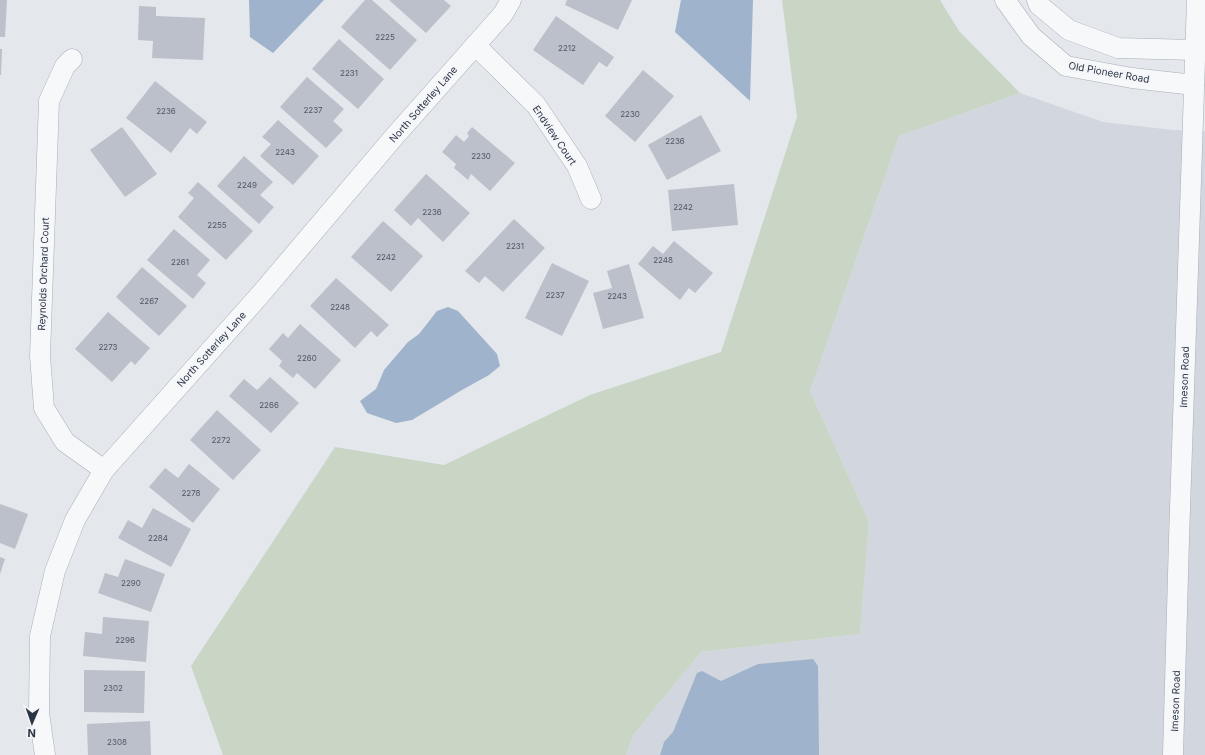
<svg xmlns="http://www.w3.org/2000/svg" width="1205" height="755" viewBox="0 0 1205 755" font-family="Inter,sans-serif">
<style>
.built{fill:#d2d6de}
.green{fill:#c9d6c5}
.water{fill:#9fb4cc}
.building{fill:#bbc0ca}
.lines{fill:none;stroke-linecap:round;stroke-linejoin:round}
.street-casing{stroke:#a9aeb7;stroke-width:21}
.street{stroke:#f7f8fa;stroke-width:20}
.labels{text-anchor:middle;stroke-width:4;stroke-linejoin:round;paint-order:stroke}
.number-label{font-size:8px;fill:#4f5766}
.street-label{font-size:10px;fill:#2b3445;stroke:#f4f6f9}
</style>
<rect width="100%" height="100%" fill="#e4e7ec"/>
<path class="built" d="M 1020,93 L 1103,122 L 1173,130 L 1205,131 L 1205,755 L 626,755 L 633,735 L 701,652 L 860,634 L 869,522 L 810,391 L 899,136 Z"/>
<path class="green" d="M 782,0 L 940,0 L 959,31 L 1020,93 L 899,136 L 810,391 L 869,522 L 860,634 L 701,652 L 633,735 L 626,755 L 223,755 L 191,666 L 335,447 L 444,465 L 590,395 L 721,352 L 797,117 Z"/>
<g class="water">
<path d="M 249,0 L 324,0 L 273,53 L 250,37 Z"/>
<path d="M 681,0 L 753,0 L 750,101 L 675,32 Z"/>
<path d="M 448,307 L 458,311 L 497,354 L 500,366 L 489,375 L 462,390 L 412,420 L 396,423 L 367,413 L 360,401 L 376,389 L 384,370 L 408,342 L 419,334 L 437,311 Z"/>
<path d="M 813,659 L 818,666 L 819,755 L 660,755 L 664,742 L 673,732 L 697,673 L 702,671 L 721,681 L 758,664 Z"/>
</g>
<g class="building">
<path d="M 0,0 L 7,0 L 5,37 L 0,37 Z"/>
<path d="M 365,0 L 372,0 L 417,40 L 390,70 L 341,27 Z"/>
<path d="M 389,0 L 444,0 L 451,6 L 426,33 Z"/>
<path d="M 567,0 L 632,0 L 618,30 L 565,5 Z"/>
<path d="M 139,6 L 156,7 L 156,16 L 205,18 L 203,60 L 152,58 L 153,41 L 138,40 Z"/>
<path d="M 556,16 L 614,57 L 607,67 L 599,62 L 583,85 L 533,50 Z"/>
<path d="M 339,39 L 384,79 L 358,109 L 312,69 Z"/>
<path d="M 0,49 L 2,49 L 1,75 L 0,75 Z"/>
<path d="M 643,70 L 674,96 L 635,142 L 605,116 Z"/>
<path d="M 307,77 L 344,109 L 333,121 L 343,130 L 326,148 L 280,107 Z"/>
<path d="M 155,81 L 207,122 L 197,134 L 190,128 L 171,153 L 126,118 Z"/>
<path d="M 701,115 L 721,151 L 667,180 L 648,145 Z"/>
<path d="M 278,120 L 319,156 L 293,185 L 260,156 L 271,144 L 262,137 Z"/>
<path d="M 122,127 L 157,174 L 125,197 L 90,150 Z"/>
<path d="M 472,127 L 515,163 L 490,191 L 471,174 L 468,180 L 454,168 L 456,164 L 442,152 L 456,135 L 464,142 L 469,136 L 467,133 Z"/>
<path d="M 244,156 L 273,182 L 260,195 L 274,207 L 259,224 L 217,186 Z"/>
<path d="M 426,174 L 470,213 L 443,242 L 418,218 L 411,226 L 394,210 Z"/>
<path d="M 198,182 L 253,231 L 226,260 L 178,217 L 194,198 L 188,193 Z"/>
<path d="M 734,184 L 738,225 L 672,231 L 668,190 Z"/>
<path d="M 514,219 L 545,248 L 503,292 L 485,276 L 479,283 L 465,271 Z"/>
<path d="M 383,221 L 423,256 L 391,292 L 351,257 Z"/>
<path d="M 174,229 L 210,260 L 197,275 L 206,283 L 193,299 L 147,260 Z"/>
<path d="M 674,241 L 713,273 L 695,293 L 689,288 L 680,300 L 638,264 L 653,246 L 663,254 Z"/>
<path d="M 552,263 L 589,281 L 562,336 L 525,318 Z"/>
<path d="M 629,264 L 644,318 L 603,329 L 593,293 L 612,288 L 607,271 Z"/>
<path d="M 142,267 L 187,306 L 159,336 L 116,297 Z"/>
<path d="M 336,278 L 389,325 L 377,337 L 371,331 L 355,348 L 310,306 Z"/>
<path d="M 108,312 L 150,348 L 135,365 L 131,361 L 112,382 L 75,349 Z"/>
<path d="M 300,324 L 341,360 L 315,389 L 297,373 L 293,378 L 279,366 L 282,361 L 269,349 L 283,333 L 288,338 Z"/>
<path d="M 270,377 L 299,403 L 271,433 L 229,396 L 244,379 L 257,390 Z"/>
<path d="M 217,410 L 261,450 L 233,480 L 190,440 Z"/>
<path d="M 189,464 L 220,489 L 193,523 L 149,487 L 165,468 L 178,478 Z"/>
<path d="M 0,504 L 28,514 L 15,549 L 0,543 Z"/>
<path d="M 153,508 L 191,529 L 171,567 L 118,538 L 128,520 L 142,528 Z"/>
<path d="M 0,557 L 5,559 L 0,574 Z"/>
<path d="M 125,559 L 165,574 L 151,612 L 98,593 L 105,573 L 118,577 Z"/>
<path d="M 103,617 L 149,621 L 146,662 L 83,656 L 85,632 L 102,634 Z"/>
<path d="M 84,670 L 145,671 L 144,713 L 84,712 Z"/>
<path d="M 150,721 L 151,755 L 88,755 L 87,724 Z"/>
</g>
<g class="lines">
<defs>
<g id="street">
<path d="M 1005,0 L 1031,36 L 1066,66 L 1132,78 L 1194,85"/>
<path d="M 1037,0 L 1039,5 L 1069,30 L 1118,48 L 1195,50"/>
<path d="M 475,45 L 536,105 L 577,166 L 591,199"/>
<path d="M 72,59 L 65,66 L 49,101 L 40,356 L 44,408 L 65,442 L 104,470"/>
<path d="M 45,755 L 39,713 L 40,636 L 55,571 L 75,520 L 104,470 L 259,296 L 394,137 L 503,14 L 511,0"/>
<path d="M 1173,755 L 1179,539 L 1197,0"/>
</g>
</defs>
<use href="#street" class="street-casing"/>
<use href="#street" class="street"/>
</g>
<g class="labels">
<g class="number-label">
<text x="385" y="40">2225</text>
<text x="567" y="51">2212</text>
<text x="349" y="76">2231</text>
<text x="313" y="113">2237</text>
<text x="166" y="114">2236</text>
<text x="630" y="117">2230</text>
<text x="675" y="144">2236</text>
<text x="285" y="155">2243</text>
<text x="481" y="159">2230</text>
<text x="247" y="188">2249</text>
<text x="683" y="210">2242</text>
<text x="432" y="215">2236</text>
<text x="217" y="228">2255</text>
<text x="515" y="249">2231</text>
<text x="386" y="260">2242</text>
<text x="663" y="263">2248</text>
<text x="180" y="265">2261</text>
<text x="555" y="298">2237</text>
<text x="617" y="299">2243</text>
<text x="149" y="304">2267</text>
<text x="340" y="310">2248</text>
<text x="108" y="350">2273</text>
<text x="307" y="361">2260</text>
<text x="269" y="408">2266</text>
<text x="221" y="443">2272</text>
<text x="191" y="496">2278</text>
<text x="158" y="541">2284</text>
<text x="131" y="586">2290</text>
<text x="125" y="643">2296</text>
<text x="113" y="691">2302</text>
<text x="117" y="745">2308</text>
</g>
<g class="street-label">
<text transform="translate(1109 72) rotate(10)" y="4">Old Pioneer Road</text>
<text transform="translate(423 104) rotate(-49)" y="4">North Sotterley Lane</text>
<text transform="translate(555 135) rotate(56)" y="4">Endview Court</text>
<text transform="translate(43 274) rotate(-88)" y="4">Reynolds Orchard Court</text>
<text transform="translate(211 349) rotate(-48)" y="4">North Sotterley Lane</text>
<text transform="translate(1184 377) rotate(-88)" y="4">Imeson Road</text>
<text transform="translate(1175 701) rotate(-88)" y="4">Imeson Road</text>
</g>
</g>
<g transform="translate(32 723) rotate(182)" stroke="#f4f6f9" stroke-width="3" paint-order="stroke">
<path d="M0-3L7 15L0 10L-7 15Z" fill="#2b3445"/>
<text y="-6" font-size="11" font-weight="bold" text-anchor="middle" fill="#2b3445">N</text>
</g>
</svg>
